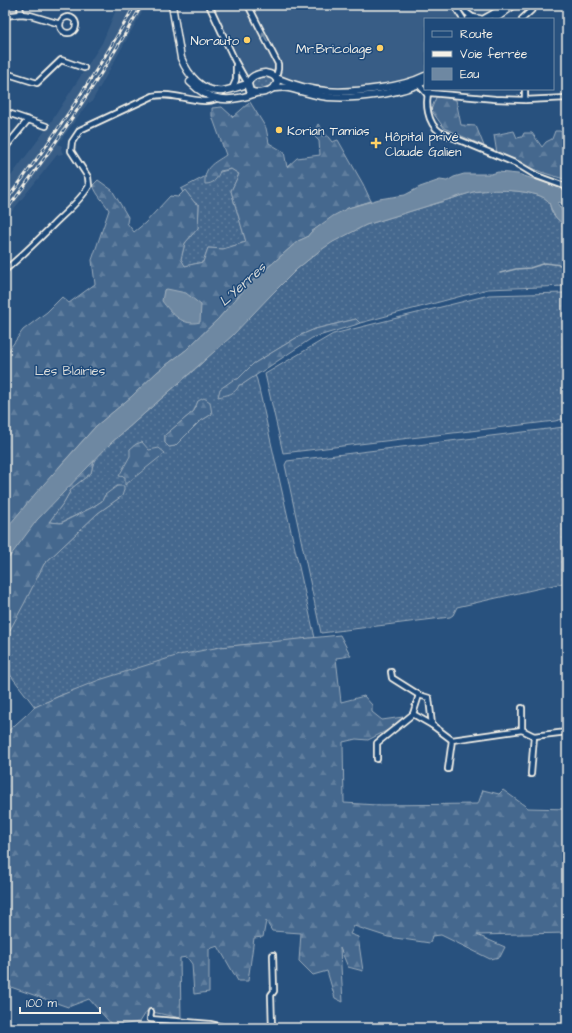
<svg xmlns="http://www.w3.org/2000/svg" width="572" height="1033" viewBox="0 0 572 1033" font-family="'Architects Daughter',sans-serif">
<style>
.built{fill:#375d86}
.grass{fill:url(#grass-dots);stroke:#9cacbb;fill-rule:evenodd}
.forest{fill:url(#forest-firs);stroke:#9cacbb}
.water{fill:#6e88a2;stroke:#a4b2be}
.lines{fill:none;stroke-linecap:round;stroke-linejoin:round}
.stream{stroke:#a4b2be;stroke-width:1.5}
.minor-casing{stroke:#f4f1e8;stroke-width:8}
.secondary-casing{stroke:#f4f1e8;stroke-width:9}
.minor{stroke:#1f4a7a;stroke-width:4.5}
.secondary{stroke:#1f4a7a;stroke-width:6}
.rail-casing{stroke:#f4f1e8;stroke-width:3}
.rail{stroke:#1f4a7a;stroke-width:1.5;stroke-dasharray:4.5;stroke-linecap:butt}
.oneway{fill:#748da6}
.poi-dot{fill:#ffd166;stroke:#1f4a7a;stroke-width:1.5}
.labels{text-anchor:middle;stroke-width:3;stroke-linejoin:round;paint-order:stroke}
.poi-label{font-size:13px;fill:#f4f1e8;stroke:#1f4a7a;text-anchor:end}
.park-label{font-size:13px;fill:#dadcda;stroke:#1f4a7a}
.water-label{font-size:14px;font-style:italic;fill:#d9dcda;stroke:#1f4a7a}
</style>
<defs>
<pattern id="grass-dots" width="8" height="8" patternUnits="userSpaceOnUse"><rect width="8" height="8" fill="#45688e"/><path d="M2 2h.1M6 6h.1" fill="none" stroke="#607e9e" stroke-width="1.8" stroke-linecap="round"/></pattern>
<pattern id="forest-firs" width="22" height="20" patternUnits="userSpaceOnUse"><rect width="22" height="20" fill="#45688e"/><path d="M5 1l3.5 6h-7zM16 11l3.5 6h-7z" fill="#607e9e"/></pattern>
</defs>
<rect width="100%" height="100%" fill="#28517e"/>
<filter id="ink" filterUnits="userSpaceOnUse"><feTurbulence type="fractalNoise" baseFrequency=".025" numOctaves="2"/><feDisplacementMap in="SourceGraphic" scale="8" xChannelSelector="R" yChannelSelector="G"/><feConvolveMatrix kernelMatrix="1 2 1 2 8 2 1 2 1" color-interpolation-filters="sRGB"/></filter>
<g filter="url(#ink)">
<g class="built">
<path d="M 118,5 L 146,5 L 91,103 L 88,103 L 58,144 L 62,146 L 61,149 L 63,154 L 57,155 L 5,220 L 5,184 L 47,128 L 102,43 Z"/>
<path d="M 209,5 L 496,5 L 480,19 L 425,19 L 425,72 L 400,82 L 373,86 L 313,86 L 261,70 L 246,78 L 233,52 L 222,33 Z"/>
</g>
<g class="grass">
<path d="M 263,77 L 271,78 L 274,83 L 269,88 L 256,89 L 253,87 L 252,84 L 256,79 Z"/>
<path d="M 231,169 L 239,174 L 231,191 L 246,242 L 223,249 L 208,248 L 203,262 L 185,266 L 181,259 L 185,243 L 198,228 L 199,205 L 186,198 L 181,189 L 206,176 Z"/>
<path d="M 499,189 C 510,191 542,192 548,201 C 550,204 550,207 551,210 C 554,217 561,223 567,226 L 567,286 L 488,289 L 360,323 L 356,319 L 315,329 L 301,335 L 253,364 L 238,379 L 233,380 L 239,385 L 243,384 L 255,375 L 257,380 L 315,638 L 220,647 L 64,694 L 35,707 L 5,668 L 5,664 L 9,662 L 5,656 L 5,639 L 44,564 L 98,513 L 122,496 L 105,495 L 102,501 L 91,508 L 60,523 L 49,522 L 64,502 L 72,488 L 91,473 L 94,460 L 111,443 L 202,363 L 297,269 L 318,252 L 332,242 L 366,225 L 473,192 ZM 198,401 L 212,414 L 199,422 L 175,446 L 169,447 L 165,443 L 165,435 L 194,411 Z"/>
<path d="M 564,293 L 567,381 L 567,418 L 555,421 L 283,453 L 265,374 L 333,334 L 489,295 Z"/>
<path d="M 564,427 L 565,432 L 567,432 L 567,582 L 457,607 L 453,615 L 450,617 L 321,633 L 285,465 L 287,461 Z"/>
</g>
<g class="forest">
<path d="M 437,95 L 456,100 L 461,125 L 476,126 L 484,146 L 444,128 L 431,110 Z"/>
<path d="M 250,102 L 266,128 L 269,143 L 284,152 L 287,167 L 297,158 L 320,155 L 319,141 L 313,135 L 318,124 L 332,142 L 338,140 L 363,184 L 371,201 L 348,208 L 311,232 L 307,237 L 298,241 L 250,283 L 218,319 L 186,350 L 157,372 L 131,397 L 96,426 L 58,468 L 75,479 L 94,460 L 91,473 L 72,488 L 64,502 L 49,522 L 61,523 L 91,508 L 102,501 L 105,495 L 117,486 L 124,486 L 124,490 L 122,496 L 98,513 L 44,564 L 24,604 L 5,639 L 5,358 L 11,347 L 23,330 L 47,312 L 62,297 L 69,303 L 95,284 L 92,260 L 109,210 C 103,200 97,196 93,185 L 98,180 L 112,190 L 128,217 L 127,223 L 134,232 L 145,223 L 170,196 L 178,197 L 185,190 L 195,203 L 199,205 L 198,228 L 185,243 L 181,259 L 185,266 L 203,262 L 208,248 L 223,249 L 246,242 L 231,191 L 239,174 L 231,169 L 220,171 C 217,179 214,184 205,184 C 204,166 213,164 226,155 L 212,116 L 212,108 L 222,107 L 233,117 Z"/>
<path d="M 514,131 L 517,138 L 522,137 L 524,133 L 532,133 L 542,147 L 546,142 L 552,139 L 555,131 L 560,131 L 567,137 L 567,180 L 541,172 L 497,154 L 494,135 Z"/>
<path d="M 356,319 L 360,323 L 355,325 L 312,338 L 243,384 L 239,385 C 236,394 227,395 218,397 L 220,389 L 233,380 L 238,379 L 253,364 L 301,335 L 315,329 Z"/>
<path d="M 204,398 L 210,402 L 212,414 L 199,422 L 175,446 L 169,447 L 165,443 L 165,435 L 194,411 L 198,401 Z"/>
<path d="M 142,442 L 149,450 L 159,448 L 165,453 L 125,485 L 125,477 L 119,476 L 130,456 L 130,449 L 136,444 Z"/>
<path d="M 340,635 L 351,656 L 336,658 L 341,702 L 364,696 L 372,705 L 372,712 L 382,720 L 403,717 L 388,730 L 368,740 L 356,739 L 343,742 L 344,803 L 377,805 L 478,804 L 483,790 L 499,794 L 503,790 L 528,808 L 567,809 L 567,933 L 477,935 L 505,947 L 500,957 L 490,959 L 441,935 L 432,936 L 430,943 L 388,937 L 354,926 L 350,934 L 358,937 L 363,971 L 348,967 L 340,948 L 343,1002 L 335,998 L 327,971 L 313,975 L 299,961 L 301,933 L 272,931 L 266,921 L 263,937 L 254,938 L 248,981 L 238,981 L 218,946 L 209,949 L 209,992 L 194,994 L 192,964 L 187,957 L 180,958 L 181,1018 L 147,1011 L 140,1022 L 113,1026 L 89,999 L 68,1007 L 5,985 L 5,735 L 6,733 L 35,707 L 64,694 L 99,680 L 179,655 L 220,647 Z"/>
</g>
<g class="water">
<path d="M 498,172 L 518,174 L 567,190 L 567,206 L 559,202 L 558,204 L 567,218 L 567,226 C 561,223 555,218 552,211 C 550,207 550,203 547,200 C 535,189 488,189 473,192 L 366,225 L 333,242 L 318,252 L 297,269 L 272,294 L 232,336 L 111,443 L 37,520 L 5,563 L 5,530 L 35,494 L 96,426 L 131,397 L 157,372 L 186,350 L 218,319 L 250,283 L 298,241 L 307,237 L 311,232 L 333,216 L 348,208 L 379,199 L 405,195 L 420,187 L 440,180 L 447,181 L 454,177 L 464,174 L 491,174 Z"/>
<path d="M 167,289 L 186,293 L 201,305 L 200,322 C 183,327 171,313 162,301 L 164,290 Z"/>
</g>
<g class="lines">
<path class="stream" d="M 500,273 L 516,269 L 530,268 L 545,263 L 561,265 L 567,264"/>
<defs>
<g id="minor">
<path d="M 20,5 L 21,14"/>
<path d="M 209,5 L 235,61 L 248,84"/>
<path d="M 248,5 L 278,64 L 278,69 L 276,78"/>
<path d="M 454,5 L 463,19"/>
<path d="M 461,5 L 467,13 L 474,18"/>
<path d="M 5,16 L 21,14 L 30,15 L 60,24"/>
<circle cx="68" cy="25" r="8"/>
<path d="M 522,19 L 537,5"/>
<path d="M 5,73 L 37,83 L 61,60 L 84,68"/>
<path d="M 419,85 L 427,94"/>
<path d="M 232,89 L 236,80 L 236,65"/>
<path d="M 429,89 C 425,103 427,123 440,132 L 517,164 L 537,176 L 567,187"/>
<path d="M 525,89 L 525,100"/>
<path d="M 427,94 L 430,93 L 495,99 L 525,100 L 567,98"/>
<path d="M 5,112 L 46,126"/>
<path d="M 5,148 L 28,120"/>
<path d="M 5,270 C 22,256 38,240 53,225 C 66,212 80,201 89,186 L 88,177 L 71,151 L 72,142 L 80,130 L 153,96 C 174,91 199,106 216,99"/>
<path d="M 391,672 L 392,678 L 419,695 L 429,698 L 432,725 L 452,740"/>
<path d="M 413,714 L 419,695"/>
<path d="M 522,730 L 522,708"/>
<path d="M 377,759 L 377,743 L 413,714 L 432,725"/>
<path d="M 448,769 L 452,740 L 522,730 L 534,736 L 567,732"/>
<path d="M 531,774 L 534,736"/>
<path d="M 151,1012 L 150,1019 L 210,1024 L 227,1028"/>
<path d="M 272,1028 L 271,995 L 274,991 L 273,955"/>
</g>
<g id="secondary">
<path d="M 172,5 L 181,58 C 188,75 202,93 223,91 C 231,90 239,86 248,84"/>
<path d="M 469,19 L 474,18 L 480,19"/>
<path d="M 484,19 L 493,14 L 507,5"/>
<path d="M 495,19 L 514,5"/>
<path d="M 265,73 C 292,78 268,99 250,91 L 248,84 C 250,76 257,74 265,73 Z"/>
<path d="M 276,78 C 314,94 341,94 381,88 C 396,86 411,83 425,76"/>
<path d="M 190,82 C 209,102 230,103 256,93"/>
<path d="M 274,88 C 279,88 284,87 289,88 C 302,91 315,96 328,97 C 355,99 401,94 425,81"/>
</g>
</defs>
<use href="#minor" class="minor-casing"/>
<use href="#secondary" class="secondary-casing"/>
<use href="#minor" class="minor"/>
<use href="#secondary" class="secondary"/>
<defs>
<g id="rail">
<path d="M 5,202 C 53,139 96,74 135,5"/>
<path d="M 5,212 C 55,146 101,77 142,5"/>
</g>
</defs>
<use href="#rail" class="rail-casing"/>
<use href="#rail" class="rail"/>
</g>
<defs><path id="oneway-solid" d="M-6-.8H1V-3.2L6.5 0L1 3.2V.8H-6Z"/></defs>
<use class="oneway" href="#oneway-solid" transform="translate(265 37) rotate(-117)"/>
</g>
<g class="poi-dot">
<circle cx="247" cy="40" r="4"/>
<circle cx="380" cy="48" r="4"/>
<circle cx="279" cy="130" r="4"/>
<path d="M374 137h4v4h4v4h-4v4h-4v-4h-4v-4h4z"/>
</g>
<g class="labels">
<g class="poi-label">
<text x="239" y="45">Norauto</text>
<text x="372" y="53">Mr.Bricolage</text>
<text x="287" y="135" text-anchor="start">Korian Tamias</text>
<text x="385" y="141" text-anchor="start">Hôpital privé<tspan x="385" dy="15">Claude Galien</tspan></text>
</g>
<g class="park-label">
<text x="70" y="375">Les Blairies</text>
</g>
<g class="water-label">
<text transform="translate(242 284) rotate(-42)" y="5">L'Yerres</text>
</g>
</g>
<rect width="572" height="1033" fill="none" stroke="#1f4a7a" stroke-width="20"/>
<rect x="10" y="10" width="552" height="1013" fill="none" stroke="#f4f1e8" stroke-width="1.5" filter="url(#ink)"/>
<rect x="424" y="18" width="130" height="72" fill="#1f4a7a" stroke="#748da6"/>
<rect x="432" y="31" width="20" height="6" fill="#1f4a7a" stroke="#748da6"/>
<text x="460" y="38" font-size="12" fill="#f4f1e8">Route</text>
<rect x="432" y="51" width="20" height="6" fill="#f4f1e8" stroke="#748da6"/>
<text x="460" y="58" font-size="12" fill="#f4f1e8">Voie ferrée</text>
<rect x="432" y="68" width="20" height="12" fill="#6e88a2" stroke="#748da6"/>
<text x="460" y="78" font-size="12" fill="#f4f1e8">Eau</text>
<path d="M20 1007v6h80v-6" fill="none" stroke="#f4f1e8" stroke-width="2"/>
<text x="26" y="1007" font-size="12" fill="#f4f1e8" stroke="#1f4a7a" stroke-width="3" paint-order="stroke">100 m</text>
</svg>
